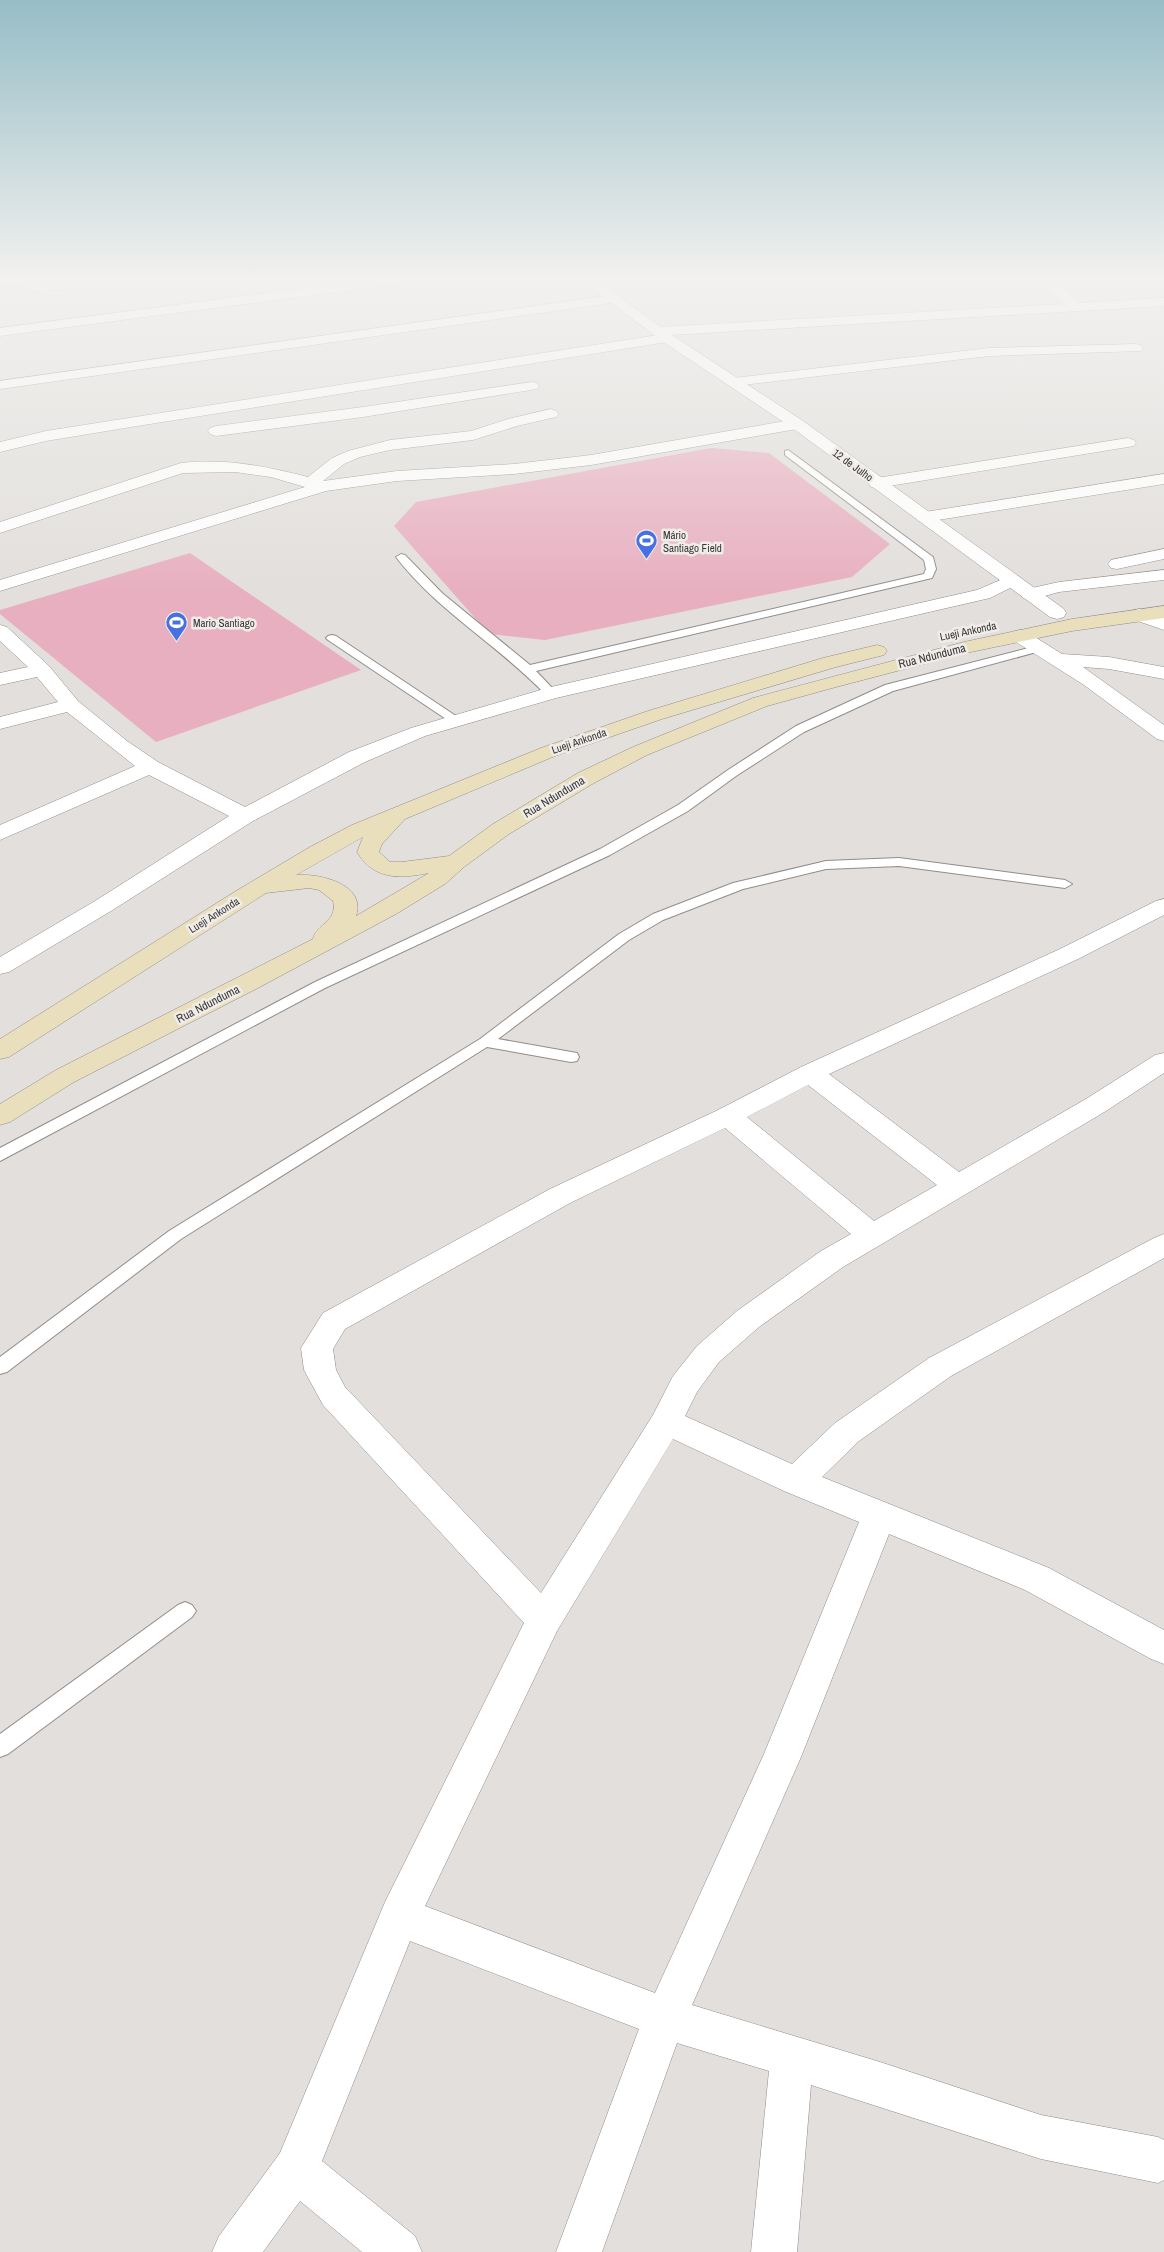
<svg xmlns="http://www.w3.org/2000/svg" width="1164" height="2252" viewBox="0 0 1164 2252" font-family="'Archivo Narrow',sans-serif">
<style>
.green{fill:#e8afc1}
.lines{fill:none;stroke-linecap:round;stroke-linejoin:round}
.service-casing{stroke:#908d8b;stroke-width:2}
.minor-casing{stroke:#908d8b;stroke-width:1}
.tertiary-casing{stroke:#908d8b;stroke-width:1}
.secondary-casing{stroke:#908d8b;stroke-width:1}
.service{fill:#fff;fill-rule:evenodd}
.minor{fill:#fff;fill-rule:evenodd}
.tertiary{fill:#fff;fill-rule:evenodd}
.secondary{fill:#eadfbd;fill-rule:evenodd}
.labels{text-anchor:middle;stroke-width:5;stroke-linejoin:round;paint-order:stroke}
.far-street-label{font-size:11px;fill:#393736;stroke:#efece9}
.far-poi-label{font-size:11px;fill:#393736;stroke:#efece9;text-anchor:start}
.street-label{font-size:12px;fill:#393736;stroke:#efece9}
</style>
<rect width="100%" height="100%" fill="#e2dfdc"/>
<g class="green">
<path d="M 711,448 L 769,453 L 890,544 L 852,577 L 545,640 L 489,634 L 394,526 L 416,502 Z"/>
<path d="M 190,553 L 361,670 L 156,742 L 0,614 L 0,610 Z"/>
</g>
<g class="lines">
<defs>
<g id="service">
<path d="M 788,450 L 933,557 L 936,569 L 932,578 L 536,671 L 557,693 L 551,697 L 547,696 C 500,646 437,611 396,557 L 401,554 L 405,555 L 442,593 L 530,665 L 924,574 L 926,569 L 924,560 L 785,455 L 785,451 Z"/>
<path d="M 332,635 L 336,636 L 462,720 L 456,724 L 452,723 L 328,640 L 326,638 L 328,636 Z"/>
<path d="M 1040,645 L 1044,646 L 1046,648 L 1044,650 L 893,691 L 804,732 L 736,776 L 688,811 L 610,855 L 325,988 L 0,1161 L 0,1148 L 315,982 L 600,849 L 678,805 L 728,770 L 796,726 L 885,685 Z"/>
<path d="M 899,858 L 1065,880 L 1072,884 L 1065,888 L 899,866 L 826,869 L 743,889 L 663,920 L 629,940 L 498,1039 L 577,1053 L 579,1057 L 577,1061 L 571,1062 L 487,1047 L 181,1239 L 7,1372 L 0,1374 L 0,1357 L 169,1231 L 480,1039 L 619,934 L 653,914 L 733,883 L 826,861 Z"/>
<path d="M 185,1602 L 192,1605 L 196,1611 L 192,1617 L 8,1754 L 0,1757 L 0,1734 L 178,1605 Z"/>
</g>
<g id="minor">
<path d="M 0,277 L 36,277 L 41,278 L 41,283 L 124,279 L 131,283 L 124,287 L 37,291 L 32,290 L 30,287 L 32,285 L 0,285 Z"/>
<path d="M 391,277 L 428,277 L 421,281 L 0,336 L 0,328 Z"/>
<path d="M 1036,277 L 1050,277 L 1079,303 L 1164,298 L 1164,306 L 670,335 L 674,338 L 667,342 L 131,427 L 46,441 L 0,452 L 0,442 L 46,431 L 658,335 L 651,331 L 658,327 L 1064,304 Z"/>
<path d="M 613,295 L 618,296 L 620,299 L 618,302 L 0,389 L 0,381 Z"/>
<path d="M 1136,344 L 1141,345 L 1143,348 L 1141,351 L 989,356 L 734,386 L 729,385 L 727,382 L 729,379 L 734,378 L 989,348 Z"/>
<path d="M 532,382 L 537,383 L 539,386 L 537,389 L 363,417 L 216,436 L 210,434 L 208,431 L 210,428 L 216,426 L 363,407 Z"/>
<path d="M 551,409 L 556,411 L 559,414 L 556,417 L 517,426 L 473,440 L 390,450 L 360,457 L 344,464 L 323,481 L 397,471 L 514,464 L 591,455 L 797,419 L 803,421 L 805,424 L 803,427 L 797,429 L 591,465 L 514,474 L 397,481 L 326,491 L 0,591 L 0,580 L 305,487 L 271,477 L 235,472 L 183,473 L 0,533 L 0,522 L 181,463 C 225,458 265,466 308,477 L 332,458 L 348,451 L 390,440 L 471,431 L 508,419 Z"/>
<path d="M 1128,438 L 1134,440 L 1136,443 L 1134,446 L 877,488 L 871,487 L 869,483 L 871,479 L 877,478 Z"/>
<path d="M 1164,474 L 1164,484 L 925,522 L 919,521 L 916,517 L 919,513 L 925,512 Z"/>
<path d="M 1164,549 L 1164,559 L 1117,569 L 1111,568 L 1108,564 L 1111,560 Z"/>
<path d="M 1164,570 L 1164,580 L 1059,592 L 1030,600 L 1023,598 L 1021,594 L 1023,590 L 1059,582 Z"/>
<path d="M 1012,575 L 1018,576 L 1021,580 L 1018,584 L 990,598 L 556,698 L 425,736 L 365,762 L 253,821 L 111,911 L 9,972 L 0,974 L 0,957 L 95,901 L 229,816 L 149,775 L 0,840 L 0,825 L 135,766 L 67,712 L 0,729 L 0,717 L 58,702 L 37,677 L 0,685 L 0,673 L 28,667 L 0,641 L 0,625 L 7,627 L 49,666 L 78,701 L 127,741 L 158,762 L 245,807 L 349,752 L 411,728 L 551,687 L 977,590 Z"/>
<path d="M 1139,609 L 1164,618 L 1164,630 L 1132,619 L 1130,615 L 1132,611 Z"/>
<path d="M 1020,630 L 1027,632 L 1062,654 L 1109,657 L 1164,667 L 1164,679 L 1109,669 L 1083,667 L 1164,725 L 1164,741 L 1157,739 L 1084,685 L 1013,640 L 1010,636 L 1013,632 Z"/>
<path d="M 1164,899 L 1164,915 L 1078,959 L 829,1074 L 959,1172 L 1086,1099 L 1155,1055 L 1164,1053 L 1164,1073 L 1106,1111 L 843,1267 L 759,1327 L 719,1362 L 697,1392 L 685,1416 L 792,1464 L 835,1423 L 929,1358 L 1154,1238 L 1164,1234 L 1164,1258 L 951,1376 L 859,1441 L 822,1477 L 1049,1568 L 1164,1630 L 1164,1664 L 1151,1659 L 1025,1590 L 889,1534 L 801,1757 L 692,2005 L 880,2062 L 1041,2115 L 1158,2137 L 1164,2140 L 1164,2180 L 1158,2183 L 1041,2159 L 811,2085 L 797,2252 L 751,2252 L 769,2071 L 677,2043 L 602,2252 L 556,2252 L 639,2029 L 410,1941 L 322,2161 L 415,2236 L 422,2252 L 362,2252 L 300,2201 L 263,2252 L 212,2252 L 219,2236 L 280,2153 L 385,1902 L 524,1623 L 323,1405 L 304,1370 L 301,1348 L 323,1313 L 550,1189 L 718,1110 L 801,1067 L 1060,949 L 1156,901 ZM 808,1085 L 937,1185 L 874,1221 L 747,1117 ZM 725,1128 L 851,1234 L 821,1251 L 737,1311 L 697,1346 L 673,1376 L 653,1415 L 541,1593 L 345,1387 L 336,1370 L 333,1349 L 345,1329 L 570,1203 ZM 673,1439 L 784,1491 L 859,1522 L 764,1754 L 655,1993 L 425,1906 L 557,1631 Z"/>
</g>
<path id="tertiary" d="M 577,277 L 592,277 L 672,335 L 803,421 L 1064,609 L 1066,613 L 1064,617 L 1057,619 L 1050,617 L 791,427 L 662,341 Z"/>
<path id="secondary" d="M 1164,606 L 1164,618 L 1072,631 L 966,653 L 836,687 L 767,706 L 647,755 L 594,783 L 509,834 L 464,867 L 445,884 L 396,914 L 256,989 L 74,1082 L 10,1122 L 0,1125 L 0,1104 L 56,1070 L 313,939 C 316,924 338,922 333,901 L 319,890 L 309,888 L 266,893 L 9,1057 L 0,1059 L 0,1039 L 236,891 L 310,847 L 352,825 L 541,748 L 648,711 L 823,658 L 877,645 L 884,647 L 887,651 L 884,655 L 836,667 L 662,719 L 555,756 L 405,819 L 382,844 L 379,852 L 390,862 L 402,862 L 449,856 L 493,824 L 578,773 L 633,747 L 753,698 L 964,642 L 1072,619 ZM 363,837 L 357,852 C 374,880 399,879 429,873 L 356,916 C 367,884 319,873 296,875 Z"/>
</defs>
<use href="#service" class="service-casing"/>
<use href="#minor" class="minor-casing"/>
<use href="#tertiary" class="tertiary-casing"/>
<use href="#secondary" class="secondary-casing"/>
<use href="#service" class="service"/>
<use href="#minor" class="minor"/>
<use href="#tertiary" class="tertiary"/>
<use href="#secondary" class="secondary"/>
</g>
<linearGradient id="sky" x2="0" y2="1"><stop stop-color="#96bdc6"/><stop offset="0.47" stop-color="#f2f1ef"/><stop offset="1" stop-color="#f2f1ef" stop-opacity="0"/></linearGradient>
<rect width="1164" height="592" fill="url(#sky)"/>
<defs>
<symbol id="stadium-pin" viewBox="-11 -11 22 30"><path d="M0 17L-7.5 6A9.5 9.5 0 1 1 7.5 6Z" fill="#4771e3" stroke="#efece9"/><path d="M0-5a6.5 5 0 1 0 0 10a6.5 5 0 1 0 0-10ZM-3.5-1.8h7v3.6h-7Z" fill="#fff"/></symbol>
</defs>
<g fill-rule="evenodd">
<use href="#stadium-pin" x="634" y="528" width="25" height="34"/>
<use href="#stadium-pin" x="164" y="610" width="25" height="34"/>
</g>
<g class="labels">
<g class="far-street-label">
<text transform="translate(853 465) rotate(36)" y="4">12 de Julho</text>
<text transform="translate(968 631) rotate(-12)" y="4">Lueji Ankonda</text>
<text transform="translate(579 741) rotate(-19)" y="4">Lueji Ankonda</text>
<text transform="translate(214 915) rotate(-32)" y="4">Lueji Ankonda</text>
</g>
<g class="far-poi-label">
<text x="663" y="539">Mário<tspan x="663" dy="13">Santiago Field</tspan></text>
<text x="193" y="627">Mario Santiago</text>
</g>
<g class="street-label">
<text transform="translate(932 656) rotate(-14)" y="4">Rua Ndunduma</text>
<text transform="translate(554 797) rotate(-31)" y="4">Rua Ndunduma</text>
<text transform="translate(208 1004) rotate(-27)" y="4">Rua Ndunduma</text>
</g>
</g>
</svg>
